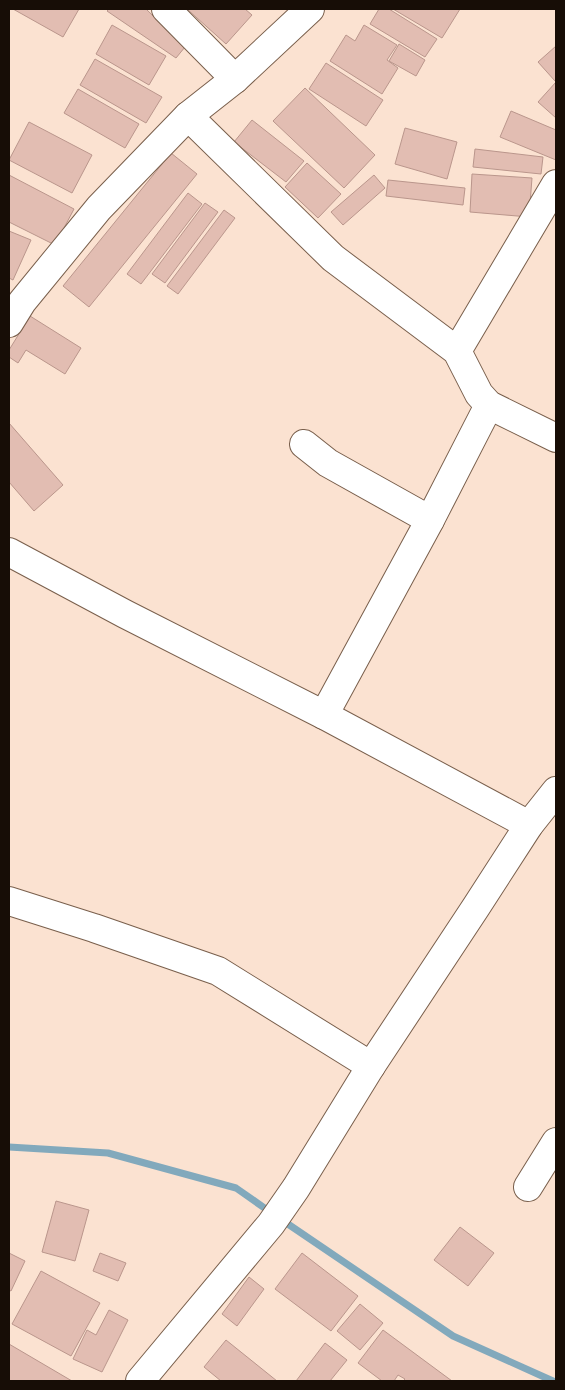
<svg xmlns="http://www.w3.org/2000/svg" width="565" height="1390" viewBox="0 0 565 1390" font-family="'Archivo Narrow',sans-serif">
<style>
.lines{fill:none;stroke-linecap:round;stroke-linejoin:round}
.stream{stroke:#82a9bc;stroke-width:7}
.building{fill:#e2bdb2;stroke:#ba968c}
.minor-casing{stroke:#795f4c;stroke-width:30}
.minor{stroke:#fff;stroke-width:28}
</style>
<rect width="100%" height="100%" fill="#fbe2d1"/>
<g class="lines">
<g class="stream">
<path d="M 9,1147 L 108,1153 L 236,1188 L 273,1214"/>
<path d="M 282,1220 L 453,1336 L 553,1381"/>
</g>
</g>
<g class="building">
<path d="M 13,9 L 79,9 L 63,37 Z"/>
<path d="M 109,9 L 146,9 L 185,47 L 176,58 L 107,11 Z"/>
<path d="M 187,9 L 245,9 L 252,15 L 226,44 Z"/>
<path d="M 379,9 L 389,9 L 437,39 L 425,57 L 370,24 Z"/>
<path d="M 393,9 L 460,9 L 442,38 Z"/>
<path d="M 112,25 L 166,56 L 149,85 L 96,54 Z"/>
<path d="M 364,25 L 397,45 L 387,60 L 398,68 L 382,94 L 330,61 L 346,35 L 355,41 Z"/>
<path d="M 399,44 L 425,60 L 416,76 L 389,61 Z"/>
<path d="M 556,46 L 556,79 L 555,81 L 538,62 Z"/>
<path d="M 95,59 L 162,97 L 146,123 L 80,85 Z"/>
<path d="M 326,63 L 383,100 L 366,126 L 309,89 Z"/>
<path d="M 556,82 L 556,118 L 538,102 Z"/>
<path d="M 305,88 L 375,155 L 344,188 L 273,121 Z"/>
<path d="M 78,89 L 139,124 L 125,148 L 64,113 Z"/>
<path d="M 511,111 L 556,130 L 556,160 L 500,137 Z"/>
<path d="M 252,120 L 304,161 L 286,182 L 234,142 Z"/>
<path d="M 29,122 L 92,155 L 72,193 L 9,160 Z"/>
<path d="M 405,128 L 457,142 L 447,179 L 395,164 Z"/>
<path d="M 475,149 L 543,157 L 541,174 L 473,167 Z"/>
<path d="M 171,153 L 197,174 L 89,307 L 63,286 Z"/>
<path d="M 307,163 L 341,194 L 318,218 L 285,187 Z"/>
<path d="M 472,174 L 532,178 L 529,217 L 470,212 Z"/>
<path d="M 9,175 L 74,209 L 55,245 L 9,222 Z"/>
<path d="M 374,175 L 385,188 L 343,225 L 331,212 Z"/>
<path d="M 388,180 L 465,188 L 463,205 L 386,196 Z"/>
<path d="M 188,193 L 202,204 L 141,284 L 127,274 Z"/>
<path d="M 205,203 L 218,212 L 165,283 L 152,274 Z"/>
<path d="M 224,210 L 235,218 L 178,294 L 167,286 Z"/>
<path d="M 9,231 L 31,240 L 13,280 L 9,278 Z"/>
<path d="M 30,316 L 81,348 L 65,374 L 26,350 L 18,363 L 9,357 L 9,350 Z"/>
<path d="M 9,423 L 63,485 L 34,511 L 9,482 Z"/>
<path d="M 56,1201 L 89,1210 L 75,1261 L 42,1252 Z"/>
<path d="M 460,1227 L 494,1253 L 468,1286 L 434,1260 Z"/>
<path d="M 9,1253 L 25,1261 L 11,1291 L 9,1290 Z"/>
<path d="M 100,1253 L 126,1263 L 118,1281 L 93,1271 Z"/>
<path d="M 302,1253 L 358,1296 L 331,1331 L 275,1289 Z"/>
<path d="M 41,1271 L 100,1303 L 71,1356 L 12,1324 Z"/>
<path d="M 249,1277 L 264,1289 L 237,1326 L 222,1314 Z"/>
<path d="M 360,1304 L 383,1323 L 360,1350 L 337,1331 Z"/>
<path d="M 109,1310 L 128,1320 L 102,1372 L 73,1359 L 87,1330 L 96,1335 Z"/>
<path d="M 383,1330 L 452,1381 L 403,1381 L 405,1379 L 398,1375 L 394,1381 L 382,1381 L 358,1363 Z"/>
<path d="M 226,1340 L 277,1381 L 221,1381 L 204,1367 Z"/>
<path d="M 325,1343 L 347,1360 L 330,1381 L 296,1381 Z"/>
<path d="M 9,1344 L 72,1381 L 9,1381 Z"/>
</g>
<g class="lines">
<defs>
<g id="minor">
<path d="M 166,9 L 235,79"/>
<path d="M 188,116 L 333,258 L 457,351 L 479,394 L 489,405 L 556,438"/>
<path d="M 9,323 L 22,302 L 99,208 L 188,116 L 235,79 L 310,9"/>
<path d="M 457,351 L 556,184"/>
<path d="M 304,444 L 328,463 L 430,520"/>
<path d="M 9,552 L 125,614 L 324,715 L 529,825"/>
<path d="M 324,715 L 430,520 L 489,405"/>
<path d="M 9,901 L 94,928 L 218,971 L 371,1066"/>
<path d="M 528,1187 L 556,1142"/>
<path d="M 140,1381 L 271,1224 L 296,1188 L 371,1066 L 476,907 L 529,825 L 556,791"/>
</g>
</defs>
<use href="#minor" class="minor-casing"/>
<use href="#minor" class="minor"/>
</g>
<rect width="565" height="1390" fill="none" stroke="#170d06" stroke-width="20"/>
</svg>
